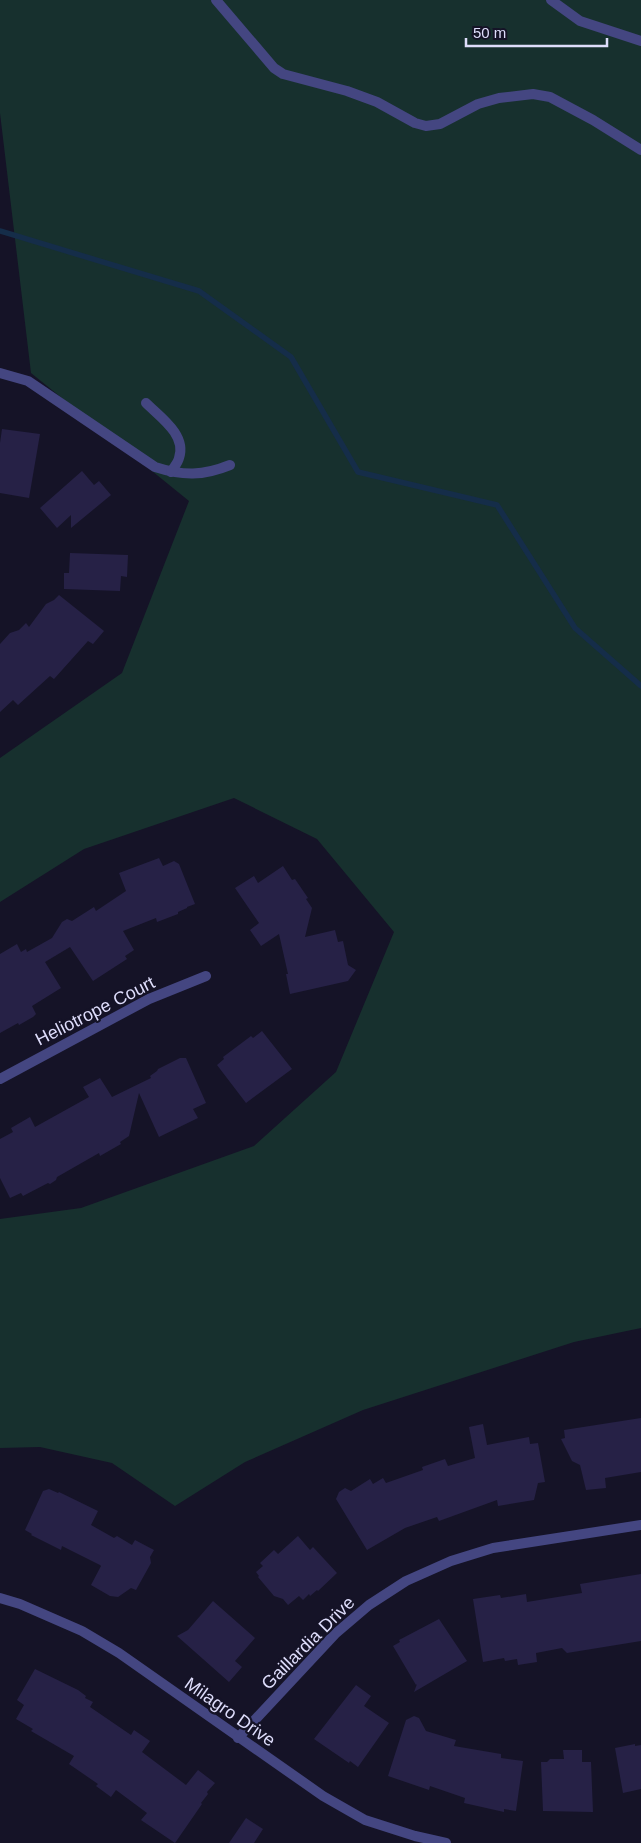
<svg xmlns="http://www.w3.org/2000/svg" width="641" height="1843" viewBox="0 0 641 1843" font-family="Helvetica,sans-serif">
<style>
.green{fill:#17302e}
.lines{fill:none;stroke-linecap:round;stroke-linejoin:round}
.stream{stroke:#152d49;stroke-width:5.5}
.building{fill:#262146}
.lane{stroke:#444681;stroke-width:10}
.street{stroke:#444681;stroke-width:10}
.labels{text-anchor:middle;stroke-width:4.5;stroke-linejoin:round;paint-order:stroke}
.street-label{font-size:18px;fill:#deddfb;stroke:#151327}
</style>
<rect width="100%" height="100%" fill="#151327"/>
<path class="green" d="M 0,0 L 641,0 L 641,1328 L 574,1342 L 363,1410 L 245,1462 L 175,1506 L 112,1463 L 40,1447 L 0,1448 L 0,1219 L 81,1208 L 254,1146 L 336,1072 L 394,932 L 317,839 L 234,798 L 84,849 L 0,902 L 0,758 L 122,673 L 189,501 L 31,373 L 0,113 Z"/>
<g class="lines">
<path class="stream" d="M 0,231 L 199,291 L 291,357 L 358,472 L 497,505 L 575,628 L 641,686"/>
</g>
<g class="building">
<path d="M 2,429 L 40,434 L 29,498 L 0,493 L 0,443 Z"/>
<path d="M 82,471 L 94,485 L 99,481 L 111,495 L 71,528 L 71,515 L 57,528 L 40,508 Z"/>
<path d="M 70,553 L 128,555 L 127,577 L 121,576 L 120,591 L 64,589 L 64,573 L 69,573 Z"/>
<path d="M 59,595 L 104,631 L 93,644 L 88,641 L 54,679 L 50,676 L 18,705 L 13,700 L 0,712 L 0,644 L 10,633 L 19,630 L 26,623 L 29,627 L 46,604 L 54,600 Z"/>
<path d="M 159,858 L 163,866 L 174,861 L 179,864 L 195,904 L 187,907 L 187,908 L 178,912 L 178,914 L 157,922 L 156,918 L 123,931 L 134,950 L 125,956 L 127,959 L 93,981 L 70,947 L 45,962 L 61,988 L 32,1006 L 36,1014 L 33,1017 L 19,1025 L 18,1023 L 0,1033 L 0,954 L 17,944 L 21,952 L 26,949 L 27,952 L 52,938 L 62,922 L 67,919 L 72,921 L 94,907 L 96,911 L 126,891 L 119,873 Z"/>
<path d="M 283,866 L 292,880 L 295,879 L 308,898 L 306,899 L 312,908 L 305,937 L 335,930 L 338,942 L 343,941 L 348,965 L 356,970 L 348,981 L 290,994 L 286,974 L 288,974 L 279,934 L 261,946 L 250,930 L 259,923 L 235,888 L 254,876 L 258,883 Z"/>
<path d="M 262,1031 L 292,1069 L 246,1103 L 217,1065 L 224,1059 L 223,1057 L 251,1036 L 253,1038 Z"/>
<path d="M 180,1058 L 186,1058 L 206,1103 L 193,1109 L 198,1118 L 159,1137 L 139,1093 L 129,1136 L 120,1142 L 121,1144 L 100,1156 L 99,1153 L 57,1177 L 56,1180 L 50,1184 L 48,1183 L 23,1196 L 21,1193 L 10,1198 L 0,1178 L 0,1139 L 13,1132 L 11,1128 L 30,1117 L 35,1127 L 89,1097 L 83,1087 L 100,1078 L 112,1097 L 151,1078 L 150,1076 L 157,1071 L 158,1069 Z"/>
<path d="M 641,1418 L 641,1472 L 605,1478 L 606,1488 L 586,1490 L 580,1465 L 572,1461 L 561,1439 L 565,1438 L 564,1430 Z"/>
<path d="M 483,1424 L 487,1445 L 529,1437 L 530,1444 L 538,1443 L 545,1482 L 538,1483 L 534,1500 L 498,1506 L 497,1500 L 439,1521 L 437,1517 L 405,1528 L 367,1550 L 336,1499 L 339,1492 L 345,1488 L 351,1491 L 370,1479 L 373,1484 L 383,1478 L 386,1483 L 423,1470 L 422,1467 L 445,1459 L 448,1466 L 475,1458 L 469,1427 Z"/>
<path d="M 49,1489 L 58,1493 L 59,1492 L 98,1511 L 91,1525 L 114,1538 L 117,1536 L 132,1545 L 135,1540 L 154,1550 L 150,1557 L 151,1563 L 136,1590 L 131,1588 L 118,1597 L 110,1596 L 91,1585 L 101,1566 L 100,1565 L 62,1546 L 61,1550 L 31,1535 L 32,1534 L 25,1530 L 43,1491 Z"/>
<path d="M 298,1536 L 310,1550 L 313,1547 L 337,1573 L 318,1591 L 317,1590 L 310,1596 L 309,1594 L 303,1600 L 299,1596 L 288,1605 L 283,1599 L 274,1596 L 258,1577 L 259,1576 L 256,1572 L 263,1566 L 260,1563 L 274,1550 L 278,1554 Z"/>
<path d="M 641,1574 L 641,1641 L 567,1653 L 562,1648 L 536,1653 L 537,1662 L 518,1665 L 517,1659 L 505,1661 L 504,1658 L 483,1662 L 473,1599 L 500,1595 L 501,1598 L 526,1594 L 527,1602 L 582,1593 L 580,1584 Z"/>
<path d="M 213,1601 L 255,1638 L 235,1661 L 242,1667 L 229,1682 L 177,1636 L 188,1630 Z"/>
<path d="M 439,1619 L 467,1661 L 414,1692 L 417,1684 L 416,1685 L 393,1646 L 400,1642 L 399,1640 Z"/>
<path d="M 35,1669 L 78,1690 L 86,1696 L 85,1698 L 93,1702 L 90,1707 L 131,1735 L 134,1730 L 150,1741 L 142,1752 L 186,1785 L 198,1770 L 215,1783 L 207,1792 L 208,1794 L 201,1803 L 202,1804 L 175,1843 L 141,1820 L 147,1813 L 116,1790 L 111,1797 L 96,1786 L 98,1784 L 69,1764 L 74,1756 L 31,1731 L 33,1729 L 16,1719 L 24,1705 L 17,1700 Z"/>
<path d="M 356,1685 L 371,1696 L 364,1706 L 389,1723 L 358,1767 L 350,1761 L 349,1763 L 314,1739 Z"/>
<path d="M 414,1716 L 419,1718 L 426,1731 L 456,1740 L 454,1746 L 501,1754 L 501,1758 L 523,1761 L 516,1811 L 504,1809 L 504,1812 L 464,1803 L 465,1798 L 430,1786 L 429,1790 L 388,1776 L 406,1720 Z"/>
<path d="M 635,1744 L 635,1746 L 641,1745 L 641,1789 L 623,1793 L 615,1748 Z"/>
<path d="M 563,1750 L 582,1750 L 582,1762 L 591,1762 L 593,1812 L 543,1811 L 541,1762 L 547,1762 L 550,1759 L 564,1759 Z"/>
<path d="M 246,1818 L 263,1829 L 254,1843 L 229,1843 Z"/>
</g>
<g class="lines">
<g class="lane">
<path d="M 216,0 L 274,68 L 283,74 L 347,91 L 377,102 L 415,123 L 426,126 L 440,124 L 478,104 L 499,98 L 533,94 L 550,97 L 593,120 L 641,150"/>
<path d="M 551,0 L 580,21 L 641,41"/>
<path d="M 0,373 L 28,381 L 155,467 C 183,476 203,476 230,465"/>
<path d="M 146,403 C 160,417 187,435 179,458 C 178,463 173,468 171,472"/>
</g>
<g class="street">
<path d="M 0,1079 L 149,999 L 206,976"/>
<path d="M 0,1598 L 20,1604 L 82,1631 L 119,1653 L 323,1796 L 365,1820 L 415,1836 L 446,1843"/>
<path d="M 238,1738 L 335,1634 L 369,1605 L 406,1581 L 451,1561 L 493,1548 L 641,1525"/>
</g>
</g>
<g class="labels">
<g class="street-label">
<text transform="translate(95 1011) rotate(-27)" y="6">Heliotrope Court</text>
<text transform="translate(308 1643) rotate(-45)" y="6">Gaillardia Drive</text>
<text transform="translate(230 1712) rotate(35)" y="6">Milagro Drive</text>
</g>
</g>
<path d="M466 38v8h141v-8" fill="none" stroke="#deddfb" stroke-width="2.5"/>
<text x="473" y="38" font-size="15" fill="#deddfb" stroke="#151327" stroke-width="4" paint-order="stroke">50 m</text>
</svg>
